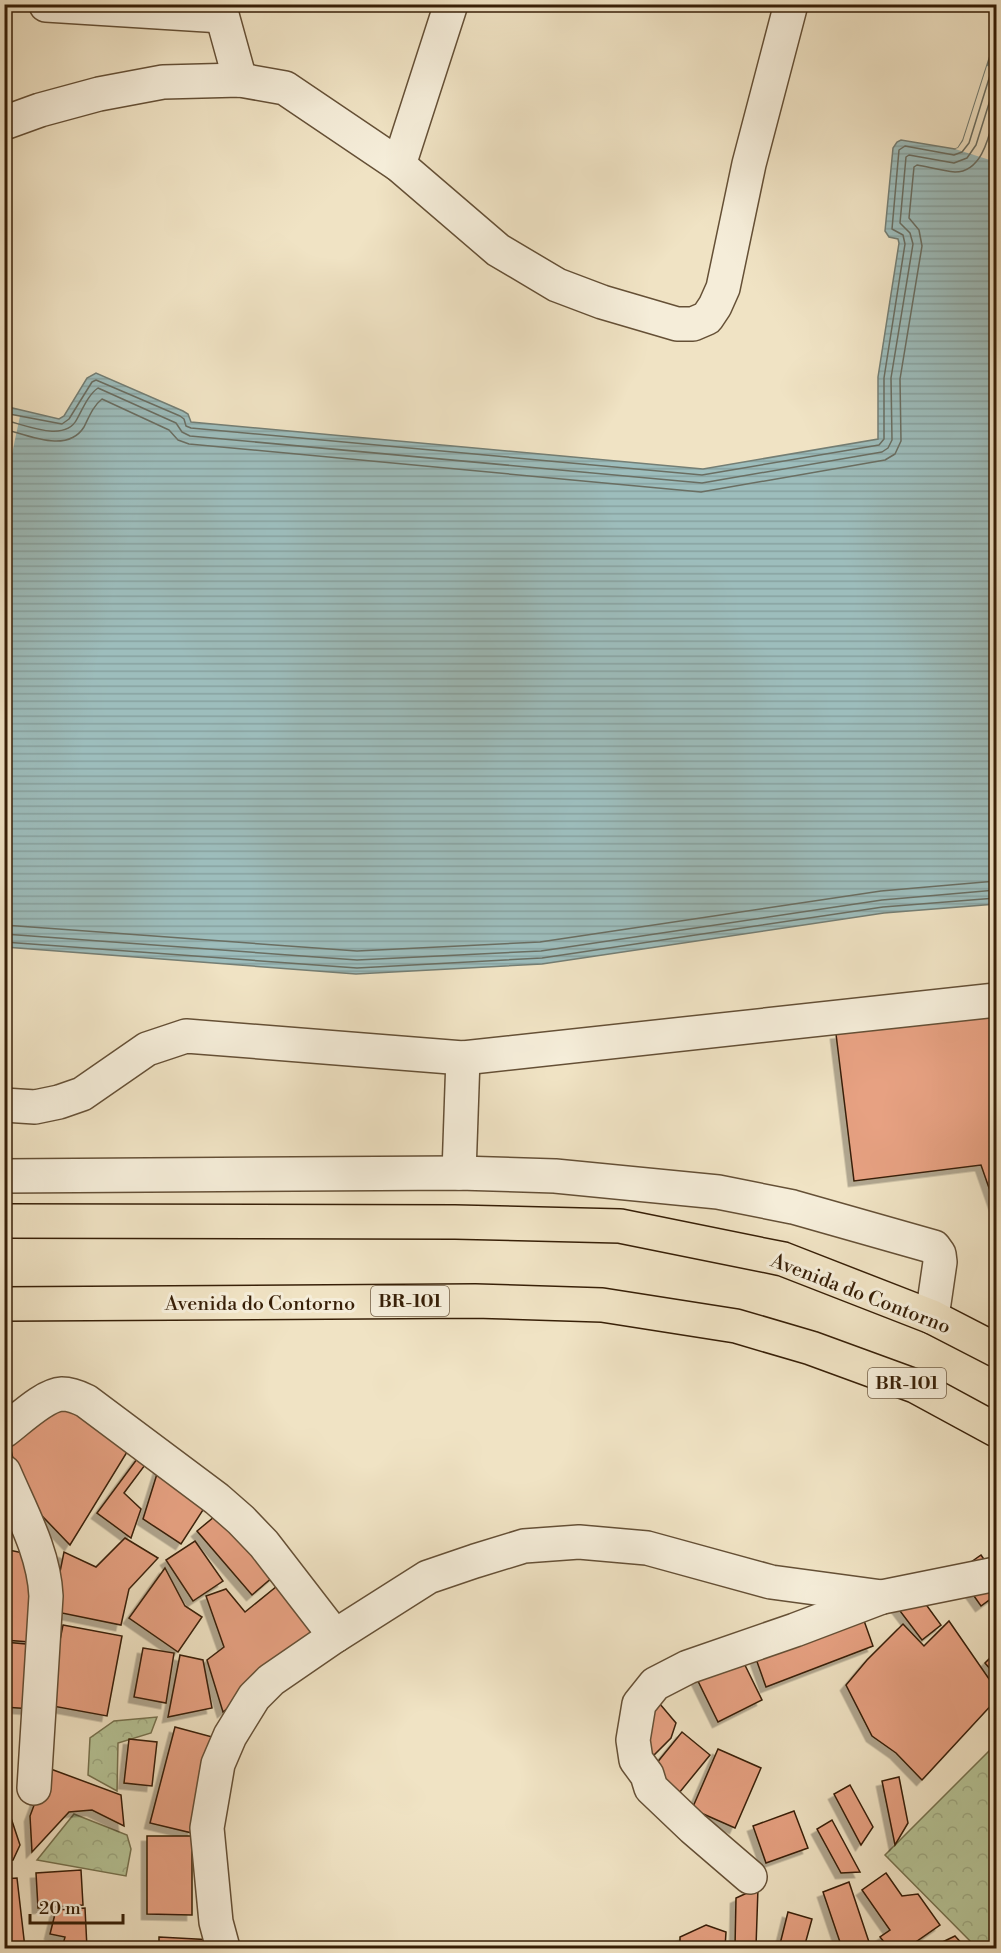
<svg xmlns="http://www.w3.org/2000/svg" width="1001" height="1953" viewBox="0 0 1001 1953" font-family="'Libre Bodoni',serif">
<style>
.forest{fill:url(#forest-crowns);stroke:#76724f;stroke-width:1.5}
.water{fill:url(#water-rules);stroke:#747e74;stroke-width:1.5}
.pier{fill:#f0e3c4}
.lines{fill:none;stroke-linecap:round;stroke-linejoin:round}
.shore{stroke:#6a6e62;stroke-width:1.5}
.building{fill:#e7a182;stroke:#371f07;stroke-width:1.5;filter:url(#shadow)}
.minor-casing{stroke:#655036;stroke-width:36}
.highway-casing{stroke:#371f07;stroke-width:36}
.minor{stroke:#f5edd9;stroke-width:33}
.highway{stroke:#f0e3c4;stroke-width:33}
.labels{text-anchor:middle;stroke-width:6;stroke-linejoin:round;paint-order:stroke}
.shield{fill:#f5edd9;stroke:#705d46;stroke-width:1.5}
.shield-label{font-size:18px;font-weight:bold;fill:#371f07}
.street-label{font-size:20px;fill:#371f07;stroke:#f5edd9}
</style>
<defs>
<pattern id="forest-crowns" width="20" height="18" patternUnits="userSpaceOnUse" patternTransform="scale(1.5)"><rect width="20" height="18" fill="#b6c497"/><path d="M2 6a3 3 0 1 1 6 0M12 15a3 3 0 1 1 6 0" fill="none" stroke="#9da881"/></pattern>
<pattern id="water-rules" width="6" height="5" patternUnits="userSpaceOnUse" patternTransform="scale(1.5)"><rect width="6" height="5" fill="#9dbdbc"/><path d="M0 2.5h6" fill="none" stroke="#88a2a0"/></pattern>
<filter id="shadow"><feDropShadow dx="-5.5" dy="5.5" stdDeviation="0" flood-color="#0004"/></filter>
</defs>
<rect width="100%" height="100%" fill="#f0e3c4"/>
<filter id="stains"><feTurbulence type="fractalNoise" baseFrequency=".00333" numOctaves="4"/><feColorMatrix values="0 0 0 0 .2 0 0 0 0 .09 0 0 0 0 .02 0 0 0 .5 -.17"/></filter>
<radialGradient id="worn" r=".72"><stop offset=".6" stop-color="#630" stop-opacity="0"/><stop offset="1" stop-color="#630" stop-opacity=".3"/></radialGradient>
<g class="forest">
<path d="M 157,1717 L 151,1733 L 118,1743 L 117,1791 L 88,1775 L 90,1738 L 114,1721 Z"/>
<path d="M 996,1744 L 996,1948 L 977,1948 L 885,1855 Z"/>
<path d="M 74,1814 L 127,1835 L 131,1849 L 126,1876 L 37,1860 Z"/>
</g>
<path class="water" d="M 996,37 L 996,904 L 884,913 L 542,964 L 356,974 L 5,947 L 4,406 L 59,419 L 64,416 L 87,378 L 96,373 L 183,411 L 188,414 L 191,422 L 703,469 L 878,439 L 878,377 L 899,243 L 898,239 L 889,237 L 885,231 L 893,148 L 897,142 L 901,140 L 955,149 L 958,148 L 963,140 Z"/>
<g class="pier">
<path d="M 987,66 L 996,69 L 996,148 L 993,161 L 955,149 L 958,148 L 963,141 Z"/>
<path d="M 5,413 L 20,416 L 5,487 L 4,413 Z"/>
</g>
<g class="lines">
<g class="shore">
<path d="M 4,413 L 62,424 L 69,419 L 92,382 L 96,380 L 180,416 L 184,419 L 186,426 L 191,428 L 702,475 L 879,445 L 884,439 L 884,378 L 905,244 L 903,235 L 892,229 L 899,150 L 905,146 L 954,155 L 962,152 L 969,143 L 996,56"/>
<path d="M 4,420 C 26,425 65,443 77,419 C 83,408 89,394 98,388 L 176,423 L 182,432 L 190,436 L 702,483 L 882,452 L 888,448 L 892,440 L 891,378 L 913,244 L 910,233 L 900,223 L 906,157 L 909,155 L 954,163 L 967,158 L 976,145 L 996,81"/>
<path d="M 4,429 C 28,435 67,454 84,427 C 89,417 93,406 102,399 L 169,430 L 178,440 L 189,444 L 701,492 L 885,460 L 895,454 L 901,441 L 900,379 L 922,246 L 919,230 L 909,218 L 914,167 L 917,165 C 929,167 942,171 955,172 C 984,172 990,131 996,110"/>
<path d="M 4,925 L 357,951 L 540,942 L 881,891 L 996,881"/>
<path d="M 4,934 L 357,960 L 541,951 L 882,900 L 996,890"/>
<path d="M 4,942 L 357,968 L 542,958 L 883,907 L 996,898"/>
</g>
</g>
<g class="building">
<path d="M 996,1013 L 996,1208 L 981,1165 L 854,1181 L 836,1034 Z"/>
<path d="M 71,1399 L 135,1439 L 70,1545 L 21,1494 L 8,1437 Z"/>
<path d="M 140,1455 L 148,1461 L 124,1493 L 141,1509 L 131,1538 L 97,1513 Z"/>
<path d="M 161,1461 L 212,1496 L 181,1544 L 143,1519 Z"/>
<path d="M 226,1507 L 281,1570 L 252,1595 L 197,1531 Z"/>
<path d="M 125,1538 L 158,1558 L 129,1589 L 121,1625 L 52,1611 L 64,1552 L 96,1567 Z"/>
<path d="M 195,1541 L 223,1581 L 193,1601 L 166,1560 Z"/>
<path d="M 4,1549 L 33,1555 L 30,1642 L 4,1640 Z"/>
<path d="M 981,1555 L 996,1577 L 996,1595 L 981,1606 L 957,1572 Z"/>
<path d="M 165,1568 L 185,1606 L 202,1617 L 178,1652 L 129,1618 Z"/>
<path d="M 282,1582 L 321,1630 L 223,1712 L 207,1660 L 224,1647 L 206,1596 L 226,1589 L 245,1612 Z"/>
<path d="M 922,1599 L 941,1625 L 922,1640 L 897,1607 Z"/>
<path d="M 862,1615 L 873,1646 L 766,1687 L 755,1656 Z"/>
<path d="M 949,1621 L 996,1689 L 996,1700 L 922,1780 L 896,1753 L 872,1736 L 846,1685 L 867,1660 L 903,1624 L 924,1646 Z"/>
<path d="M 63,1625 L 122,1636 L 107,1716 L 47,1705 Z"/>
<path d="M 4,1642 L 37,1645 L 32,1709 L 4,1707 Z"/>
<path d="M 143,1648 L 174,1653 L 166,1703 L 134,1697 Z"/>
<path d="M 996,1652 L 996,1676 L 985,1663 Z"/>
<path d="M 180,1655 L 203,1660 L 212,1708 L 168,1717 Z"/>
<path d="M 740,1655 L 762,1700 L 718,1722 L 696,1677 Z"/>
<path d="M 654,1697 L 676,1723 L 671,1738 L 650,1759 L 640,1750 Z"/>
<path d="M 175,1727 L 216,1738 L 192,1833 L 150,1823 Z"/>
<path d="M 682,1732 L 710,1755 L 675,1798 L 647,1775 Z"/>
<path d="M 129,1739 L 157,1742 L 152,1786 L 124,1783 Z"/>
<path d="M 718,1749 L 761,1768 L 735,1828 L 692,1809 Z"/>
<path d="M 48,1768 L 121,1795 L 124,1826 L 92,1810 L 69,1812 L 32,1852 L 30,1816 Z"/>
<path d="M 899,1777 L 908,1823 L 895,1845 L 882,1781 Z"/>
<path d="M 850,1785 L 873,1827 L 861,1845 L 834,1794 Z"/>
<path d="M 4,1808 L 8,1809 L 20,1845 L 13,1860 L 4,1861 Z"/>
<path d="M 794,1811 L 808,1848 L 766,1863 L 753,1826 Z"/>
<path d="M 832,1820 L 860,1872 L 841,1873 L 817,1829 Z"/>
<path d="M 147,1836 L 192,1836 L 192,1915 L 147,1914 Z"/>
<path d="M 81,1870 L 83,1905 L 38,1908 L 36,1873 Z"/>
<path d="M 886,1873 L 902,1896 L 918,1894 L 940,1925 L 907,1948 L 889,1948 L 880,1937 L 890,1930 L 862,1890 Z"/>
<path d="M 17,1878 L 25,1948 L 4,1948 L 4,1879 Z"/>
<path d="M 849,1882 L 869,1942 L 849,1948 L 842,1948 L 823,1892 Z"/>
<path d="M 758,1888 L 756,1947 L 735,1947 L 736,1898 Z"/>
<path d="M 85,1908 L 87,1948 L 62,1948 L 65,1937 L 50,1934 L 56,1910 Z"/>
<path d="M 788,1912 L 812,1919 L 804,1948 L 779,1948 Z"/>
<path d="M 706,1925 L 726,1932 L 725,1948 L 680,1948 L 680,1937 Z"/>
<path d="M 955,1936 L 966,1948 L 930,1948 Z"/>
<path d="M 159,1937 L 214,1940 L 215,1948 L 159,1948 Z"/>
<path d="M 136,1942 L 137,1948 L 113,1948 L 113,1944 Z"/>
</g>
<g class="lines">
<defs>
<g id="minor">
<path d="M 219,4 L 240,80"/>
<path d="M 46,5 L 222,16"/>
<path d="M 4,123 L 40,110 L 99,94 L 163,82 L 240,80 L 285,88 L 399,165 L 498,250 L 557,285 L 602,302 L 677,324 L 693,324 L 707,318 L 715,306 L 723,288 L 749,164 L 791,4"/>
<path d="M 399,165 L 451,4"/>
<path d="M 4,1105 L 35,1107 L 59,1102 L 82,1094 L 147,1049 L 186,1036 L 463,1058 L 996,1000"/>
<path d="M 459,1173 L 463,1058"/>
<path d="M 4,1176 L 459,1173 L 555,1176 L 718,1192 L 793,1207 L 934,1247 L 939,1254 L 940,1262 L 932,1317"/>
<path d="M 4,1431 C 19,1420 44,1395 62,1394 C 71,1394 78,1397 86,1401 L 217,1499 L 241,1520 L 264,1544 L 335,1636"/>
<path d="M 4,1472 C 21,1512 44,1552 46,1596 L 34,1788"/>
<path d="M 750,1877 L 693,1828 L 651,1788 L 647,1775 L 636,1760 L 633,1740 L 639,1704 L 655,1684 L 688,1667 L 795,1630 L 882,1597 L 996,1574"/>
<path d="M 223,1948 L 216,1922 L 207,1828 L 218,1764 L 230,1736 L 254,1697 L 271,1680 L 335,1636 L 428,1577 L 475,1561 L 524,1546 L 579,1542 L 647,1548 L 771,1582 L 882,1597"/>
</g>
<g id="highway">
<path d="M 4,1221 L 455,1222 L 620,1226 L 783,1259 L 932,1317 L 996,1350"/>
<path d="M 4,1304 L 475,1301 L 602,1305 L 736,1326 L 811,1348 L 915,1386 L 996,1430"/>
</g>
</defs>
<use href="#minor" class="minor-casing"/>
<use href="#highway" class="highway-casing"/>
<use href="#minor" class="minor"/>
<use href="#highway" class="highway"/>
</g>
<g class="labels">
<g class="shield">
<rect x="371" y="1286" width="78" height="30" rx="4.5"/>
<rect x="868" y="1368" width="78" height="30" rx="4.5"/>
</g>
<g class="shield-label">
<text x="410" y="1307">BR-101</text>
<text x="907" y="1389">BR-101</text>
</g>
<g class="street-label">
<text transform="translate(861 1293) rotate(21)" y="7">Avenida do Contorno</text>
<text x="260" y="1310">Avenida do Contorno</text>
</g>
</g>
<rect width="1001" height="1953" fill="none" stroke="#f0e3c4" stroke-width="24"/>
<rect x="6" y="6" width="989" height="1941" fill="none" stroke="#371f07" stroke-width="3"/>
<rect x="12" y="12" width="977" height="1929" fill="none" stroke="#371f07" stroke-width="1.5"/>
<path d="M30 1914v9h93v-9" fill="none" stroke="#371f07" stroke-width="3"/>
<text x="39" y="1914" font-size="18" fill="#371f07" stroke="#f5edd9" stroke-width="4.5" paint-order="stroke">20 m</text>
<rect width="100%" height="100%" filter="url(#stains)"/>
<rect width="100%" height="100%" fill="url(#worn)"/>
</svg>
